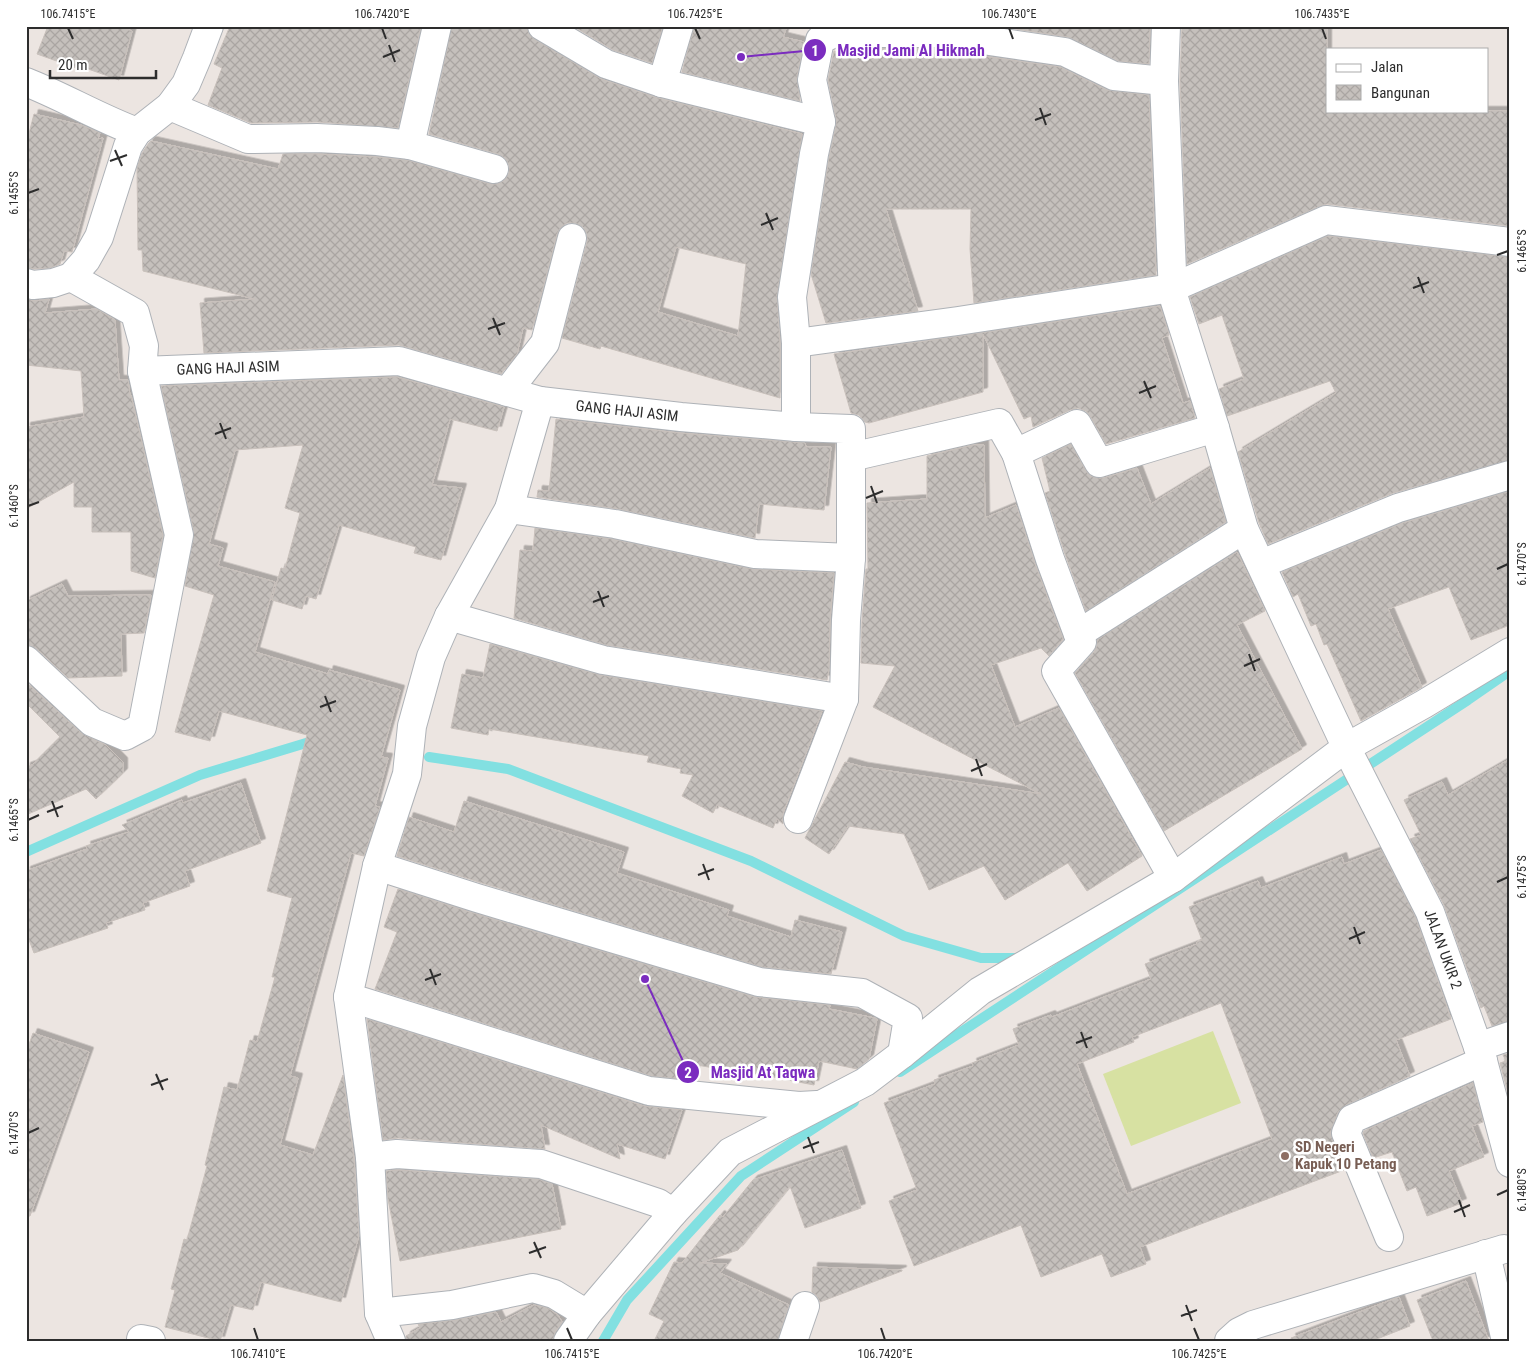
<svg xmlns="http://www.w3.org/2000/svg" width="1536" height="1367" viewBox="0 0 1536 1367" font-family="'Roboto Condensed',sans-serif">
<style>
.pitch{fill:#d7e1a2}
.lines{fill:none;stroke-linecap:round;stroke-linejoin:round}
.stream{stroke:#82e0e1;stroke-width:10}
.building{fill:url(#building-cross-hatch);stroke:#c8c0bb;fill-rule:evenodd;filter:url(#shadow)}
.street-casing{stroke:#aeb2b7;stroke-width:30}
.street{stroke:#fff;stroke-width:28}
.ticks{fill:none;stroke:#2d2d2d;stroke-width:2}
.education-dot{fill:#8d6e63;stroke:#fff;stroke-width:2}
.labels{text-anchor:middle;stroke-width:5;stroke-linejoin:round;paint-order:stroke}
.street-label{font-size:15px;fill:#2d2d2d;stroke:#fff}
.education-label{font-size:15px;font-weight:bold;fill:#785e54;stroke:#fff;text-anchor:start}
.leader{fill:none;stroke:#7b2cbf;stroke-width:2}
.callout-dot{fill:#7b2cbf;stroke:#fff;stroke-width:2}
.mark-label{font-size:15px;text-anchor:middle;font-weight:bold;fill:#fff}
.callout-label{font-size:16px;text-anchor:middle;font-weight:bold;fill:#7b2cbf;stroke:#fff;stroke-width:5;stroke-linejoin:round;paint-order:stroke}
.neatline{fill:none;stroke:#2d2d2d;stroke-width:2}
.ticks-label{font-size:12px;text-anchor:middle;fill:#2d2d2d}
</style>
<defs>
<pattern id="building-cross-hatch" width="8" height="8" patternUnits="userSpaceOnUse" patternTransform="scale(1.25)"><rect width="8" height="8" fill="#c5c0bc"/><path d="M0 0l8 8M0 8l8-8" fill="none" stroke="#aaa5a2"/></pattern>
<filter id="shadow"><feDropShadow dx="4.5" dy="-4.5" stdDeviation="0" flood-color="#0004"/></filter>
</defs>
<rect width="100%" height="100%" fill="#ece5e1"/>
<path class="pitch" d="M 1213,1031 L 1241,1103 L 1131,1146 L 1103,1074 Z"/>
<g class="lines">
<g class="stream">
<path d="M 429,757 L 508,769 L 751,861 L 904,936 L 981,958 L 1022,958"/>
<path d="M 26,852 L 200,775 L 316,740"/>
<path d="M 900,1072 L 1468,700 L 1510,671"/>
<path d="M 603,1341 L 627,1300 L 741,1176 L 854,1102"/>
</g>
</g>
<g class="building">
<path d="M 48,26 L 118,26 L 132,31 L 119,80 L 77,65 L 76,68 L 37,54 Z"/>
<path d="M 230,26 L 421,26 L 398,128 L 318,122 L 251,123 L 208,105 L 222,68 L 214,64 Z"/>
<path d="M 452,26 L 526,26 L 529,34 L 534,39 L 601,79 L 658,98 L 802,134 L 777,295 L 780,344 L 780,398 L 601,346 L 600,349 L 562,338 L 587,242 L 587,234 L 583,227 L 575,223 L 567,223 L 561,227 L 557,234 L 532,330 L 523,328 L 517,354 L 501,374 L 399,345 L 204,353 L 200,303 L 255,299 L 143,271 L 142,250 L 138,250 L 137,168 L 142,153 L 149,143 L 151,141 L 278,169 L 283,154 L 317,154 L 376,157 L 407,160 L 490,184 L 498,184 L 505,180 L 509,173 L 509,165 L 505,158 L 498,154 L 429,134 ZM 676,247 L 746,264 L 738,336 L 658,312 Z"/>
<path d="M 573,26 L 663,26 L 652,63 L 613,50 Z"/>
<path d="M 694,26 L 787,26 L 783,37 L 804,42 L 797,77 L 800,101 L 682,72 Z"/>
<path d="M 996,26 L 1150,26 L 1149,64 L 1118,61 L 1068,37 Z"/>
<path d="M 1182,26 L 1327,26 L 1327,111 L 1510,111 L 1510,226 L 1327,204 L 1320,206 L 1187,264 L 1180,81 Z"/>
<path d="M 859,49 L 933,49 L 1060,67 L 1107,90 L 1149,95 L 1156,275 L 974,303 L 970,249 L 971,209 L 886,209 L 918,311 L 826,323 L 811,274 L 829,157 L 836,125 L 836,119 L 828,80 L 834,51 L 858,58 Z"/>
<path d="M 34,114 L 81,125 L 100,133 L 98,139 L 103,138 L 72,252 L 64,251 L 60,264 L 50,268 L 34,269 L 26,268 L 26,145 Z"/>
<path d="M 1328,236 L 1510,257 L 1510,460 L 1393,493 L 1268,544 L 1259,523 L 1238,452 L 1336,393 L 1330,381 L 1227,416 L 1219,389 L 1244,379 L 1222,315 L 1199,324 L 1190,297 Z"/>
<path d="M 26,299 L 35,301 L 49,299 L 45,313 L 97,309 L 115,320 L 119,380 L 128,380 L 130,396 L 131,395 L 163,535 L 155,578 L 131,571 L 131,532 L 92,532 L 92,507 L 74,507 L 74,482 L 26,509 L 26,427 L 84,417 L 81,371 L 26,365 Z"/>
<path d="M 1160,306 L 1169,335 L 1162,338 L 1183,403 L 1190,401 L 1195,418 L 1106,444 L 1090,416 L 1086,411 L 1078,408 L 1070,410 L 1033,427 L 1031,416 L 1024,419 L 983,334 L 983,392 L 869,423 L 865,422 L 859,415 L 851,413 L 834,354 L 960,336 Z"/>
<path d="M 397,377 L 504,407 L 497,431 L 450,419 L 432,485 L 462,488 L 441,560 L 414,553 L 416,547 L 339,525 L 316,599 L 306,596 L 302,609 L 272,600 L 281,568 L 285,569 L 300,513 L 285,508 L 303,445 L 235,450 L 209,544 L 223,548 L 218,566 L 275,582 L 255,652 L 328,674 L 329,670 L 400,690 L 381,757 L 388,758 L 375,806 L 380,807 L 364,856 L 351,853 L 290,1076 L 298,1078 L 280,1145 L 313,1155 L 343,1075 L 354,1159 L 359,1235 L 341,1302 L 261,1282 L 253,1310 L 231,1305 L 220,1341 L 165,1327 L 175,1290 L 171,1289 L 184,1239 L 187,1240 L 207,1166 L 205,1165 L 224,1087 L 237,1090 L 250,1040 L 257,1042 L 275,977 L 272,977 L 292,898 L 267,891 L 307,735 L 219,711 L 210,741 L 175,732 L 214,595 L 185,586 L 194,532 L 161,386 Z"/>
<path d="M 556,419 L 679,433 L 805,443 L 806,447 L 831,447 L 824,510 L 759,504 L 755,538 L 618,509 L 537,497 L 538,490 L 549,491 Z"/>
<path d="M 1071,444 L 1086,471 L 1090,476 L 1096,478 L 1104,478 L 1137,468 L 1151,504 L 1210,468 L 1226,522 L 1086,611 L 1065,554 L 1045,493 L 1050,491 L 1042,458 Z"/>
<path d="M 973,445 L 984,445 L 985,518 L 1016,505 L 1035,564 L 1063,639 L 1049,656 L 1041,648 L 991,665 L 1015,727 L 1059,708 L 1142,856 L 1087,891 L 1068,863 L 1005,900 L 984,866 L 929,890 L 904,834 L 848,826 L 829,854 L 805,838 L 845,762 L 863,767 L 1041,794 L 873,707 L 895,666 L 861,663 L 862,621 L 866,569 L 868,569 L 867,503 L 927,499 L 927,456 Z"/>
<path d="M 1510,491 L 1510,625 L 1471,640 L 1449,587 L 1388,609 L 1422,687 L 1361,721 L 1327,644 L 1324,645 L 1316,624 L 1311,626 L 1298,594 L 1293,597 L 1282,572 L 1403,523 Z"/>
<path d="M 535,528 L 612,539 L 752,569 L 834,573 L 830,620 L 829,669 L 827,680 L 606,645 L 514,618 L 520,550 L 533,551 Z"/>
<path d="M 1237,552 L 1265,611 L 1237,625 L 1302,749 L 1164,831 L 1075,673 L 1094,652 L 1097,645 L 1097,640 Z"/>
<path d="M 62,584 L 68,596 L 151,595 L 144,633 L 121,634 L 122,676 L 68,678 L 37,649 L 30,645 L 26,645 L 26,601 Z"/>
<path d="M 490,644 L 600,675 L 822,711 L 783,813 L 783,824 L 777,819 L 773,828 L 717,805 L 713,813 L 682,796 L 693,775 L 680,773 L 681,769 L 647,762 L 649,756 L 489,729 L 488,735 L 451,728 L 462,674 L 483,678 Z"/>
<path d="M 26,682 L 81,733 L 106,745 L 123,762 L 123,773 L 96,799 L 86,789 L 26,815 L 26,767 L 32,765 L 60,737 L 26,703 Z"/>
<path d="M 1510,759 L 1510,1021 L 1492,1026 L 1484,1006 L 1481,1008 L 1444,905 L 1410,839 L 1421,835 L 1404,800 L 1442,782 L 1448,795 Z"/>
<path d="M 241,783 L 261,843 L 185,871 L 190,886 L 143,903 L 145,910 L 106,923 L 108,928 L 34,953 L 26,932 L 26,871 L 87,849 L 86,846 L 129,832 L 122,825 L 182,800 L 183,803 Z"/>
<path d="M 464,801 L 624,852 L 617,873 L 729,910 L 727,916 L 791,937 L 795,920 L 842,932 L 831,974 L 762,967 L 482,883 L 397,856 L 409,817 L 454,832 Z"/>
<path d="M 1381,850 L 1416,918 L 1451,1019 L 1396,1040 L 1410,1076 L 1346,1105 L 1338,1112 L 1330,1133 L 1344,1170 L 1140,1247 L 1146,1264 L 1111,1277 L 1102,1254 L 1041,1277 L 1021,1225 L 914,1266 L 889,1201 L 917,1190 L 884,1103 L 935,1084 L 934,1080 L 973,1066 L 972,1063 L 1019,1045 L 1013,1029 L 1051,1015 L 1052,1017 L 1151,979 L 1145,964 L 1197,944 L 1197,942 L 1202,940 L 1189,907 L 1258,881 L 1261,888 L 1342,857 L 1344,864 ZM 1221,1003 L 1272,1139 L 1127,1194 L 1077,1064 L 1134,1042 L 1132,1037 Z"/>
<path d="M 398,889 L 473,913 L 755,997 L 830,1005 L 829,1009 L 875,1018 L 877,1019 L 869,1059 L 857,1069 L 819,1061 L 814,1085 L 736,1070 L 736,1072 L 697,1065 L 692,1080 L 652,1076 L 375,989 L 397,932 L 384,927 Z"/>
<path d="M 367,1019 L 644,1106 L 682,1110 L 665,1159 L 617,1144 L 620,1159 L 541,1125 L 545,1149 L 398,1138 L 383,1140 Z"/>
<path d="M 33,1033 L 89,1052 L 30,1216 L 26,1216 L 26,1053 Z"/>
<path d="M 1510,1053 L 1510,1101 L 1500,1063 L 1506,1061 L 1503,1055 Z"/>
<path d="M 1473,1083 L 1483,1122 L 1472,1126 L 1484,1157 L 1449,1171 L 1462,1203 L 1427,1216 L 1416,1187 L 1407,1191 L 1392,1152 L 1373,1158 L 1363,1133 L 1364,1131 Z"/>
<path d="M 842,1150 L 861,1208 L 805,1228 L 790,1186 L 738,1250 L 700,1263 L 727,1264 L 720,1273 L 789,1305 L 786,1314 L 784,1315 L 785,1315 L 778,1341 L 654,1341 L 664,1321 L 649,1314 L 674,1262 L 682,1263 L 720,1215 L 723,1217 L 753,1180 Z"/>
<path d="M 397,1170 L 538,1179 L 552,1184 L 561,1229 L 400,1261 L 388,1199 L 386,1171 Z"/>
<path d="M 813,1267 L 902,1270 L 902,1271 L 820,1302 L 817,1296 L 812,1292 Z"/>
<path d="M 1466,1281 L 1489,1341 L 1433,1341 L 1417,1300 Z"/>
<path d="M 1399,1297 L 1410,1326 L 1372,1341 L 1292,1341 L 1291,1338 Z"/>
<path d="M 534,1305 L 548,1308 L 558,1315 L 562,1322 L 555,1332 L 553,1341 L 406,1341 L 406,1336 L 420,1328 L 418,1324 L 455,1320 L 496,1312 L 501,1322 Z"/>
</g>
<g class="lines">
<defs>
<g id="street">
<path d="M 542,26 L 606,64 L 662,83 L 821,122"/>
<path d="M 1166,26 L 1164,81 L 1173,295 L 1215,428 L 1244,529 L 1350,755 L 1430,912 L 1483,1061 L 1510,1163"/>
<path d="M 26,82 C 64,97 99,118 137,132"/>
<path d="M 662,83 L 679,26"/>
<path d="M 170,106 L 248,139 L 317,138 L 377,141 L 410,145 L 437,26"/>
<path d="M 410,145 L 494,169"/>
<path d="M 71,277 L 135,313 L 144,346 L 142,371 L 399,361 L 540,401 L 681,417 L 796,427 L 851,429 L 851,558 L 846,620 L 844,699 L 798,819"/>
<path d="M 26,283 L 33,285 L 53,283 L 71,277 L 86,260 L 99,237 L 128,146 L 137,132 L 170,106 L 186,84 L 197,58 L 209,26"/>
<path d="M 796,343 L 958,321 L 1172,288 L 1326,220 L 1510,242"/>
<path d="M 507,392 L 545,343 L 572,238"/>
<path d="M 796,427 L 796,343 L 792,297 L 814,154 L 821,122 L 812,80 L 820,40 L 834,33 L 934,33 L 1065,52 L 1114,76 L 1164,81"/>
<path d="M 1016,453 L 1050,559 L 1078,634 L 1244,529"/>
<path d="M 851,457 L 999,423 L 1016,453 L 1077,424 L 1099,463 L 1215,428"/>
<path d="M 509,509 L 615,524 L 755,554 L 851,558"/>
<path d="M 1261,564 L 1398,508 L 1510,475"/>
<path d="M 449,616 L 603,660 L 844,699"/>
<path d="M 1078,634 L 1082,642 L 1056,671 L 1173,878"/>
<path d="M 26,660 L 92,722 L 125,736 L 142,727 L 179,535 L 142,371"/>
<path d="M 377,866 L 477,898 L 759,982 L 862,993 L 908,1018 L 902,1054"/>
<path d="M 348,997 L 649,1091 L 799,1106 L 817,1105"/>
<path d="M 1478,1047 L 1510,1036"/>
<path d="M 370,1157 L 397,1154 L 541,1164 L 658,1203 L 673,1213"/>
<path d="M 1389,1237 L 1346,1133 L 1352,1119 L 1483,1061"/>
<path d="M 1486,1254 L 1506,1341"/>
<path d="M 379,1313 L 452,1305 L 533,1288 L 554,1294 L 587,1314"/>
<path d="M 141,1339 L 151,1341"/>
<path d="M 391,1341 L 379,1313 L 370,1157 L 348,997 L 377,866 L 407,774 L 412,726 L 431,657 L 449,616 L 509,509 L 540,401"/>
<path d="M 568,1341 L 587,1314 L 673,1213 L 730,1152 L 865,1082 L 902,1054 L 980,991 L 1173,878 L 1347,747 L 1424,704 L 1510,652"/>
<path d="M 793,1341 L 805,1306"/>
<path d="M 1229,1341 L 1239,1332 L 1253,1325 L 1504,1249"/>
</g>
</defs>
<use href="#street" class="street-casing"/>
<use href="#street" class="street"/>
</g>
<path class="ticks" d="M 68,28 L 73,39M 382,28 L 386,39M 695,28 L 700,39M 1009,28 L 1013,39M 1322,28 L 1326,39M 389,45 L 395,62M 383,57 L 400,50M 1040,108 L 1046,125M 1035,120 L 1051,114M 115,150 L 122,166M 110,161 L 127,155M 28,193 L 39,189M 766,213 L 773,230M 761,225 L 778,218M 1497,255 L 1508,251M 1418,277 L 1424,293M 1413,288 L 1429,282M 493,318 L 500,335M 488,329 L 505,323M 1144,381 L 1151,398M 1139,393 L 1156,386M 220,423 L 226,439M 215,434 L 231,428M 871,486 L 877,503M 866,498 L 883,491M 28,506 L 39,502M 1497,569 L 1508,564M 598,591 L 604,607M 593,602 L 609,596M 1249,654 L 1255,671M 1244,666 L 1260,659M 325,696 L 331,712M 320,707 L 336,701M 976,759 L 982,776M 971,771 L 987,764M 52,801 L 58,817M 47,812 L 63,806M 28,820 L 39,815M 703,864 L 709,880M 698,875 L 714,869M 1497,882 L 1508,877M 1354,927 L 1360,944M 1349,939 L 1365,932M 430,969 L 436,985M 425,980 L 441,974M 1081,1032 L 1087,1048M 1076,1043 L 1092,1037M 156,1074 L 163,1090M 151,1085 L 168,1079M 28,1133 L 39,1128M 808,1137 L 814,1153M 803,1148 L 819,1142M 1497,1195 L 1508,1190M 1459,1200 L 1465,1217M 1454,1212 L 1470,1205M 534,1242 L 541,1258M 529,1253 L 546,1247M 1186,1305 L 1192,1321M 1181,1316 L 1197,1310M 254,1328 L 258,1340M 567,1328 L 572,1340M 881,1328 L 885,1340M 1194,1328 L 1199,1340"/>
<circle class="education-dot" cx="1285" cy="1156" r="5"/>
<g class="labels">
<g class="street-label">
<text transform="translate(228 368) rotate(-2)" y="5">GANG HAJI ASIM</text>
<text transform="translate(627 411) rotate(6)" y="5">GANG HAJI ASIM</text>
<text transform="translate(1443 949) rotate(70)" y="5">JALAN UKIR 2</text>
</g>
<g class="education-label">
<text x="1295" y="1152">SD Negeri<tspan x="1295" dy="17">Kapuk 10 Petang</tspan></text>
</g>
</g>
<path class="leader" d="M741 57L815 50M645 979L688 1072"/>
<g class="callout-dot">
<circle cx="741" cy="57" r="5"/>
<circle cx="645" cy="979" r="5"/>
<circle cx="815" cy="50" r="12"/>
<circle cx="688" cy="1072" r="12"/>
</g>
<g class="mark-label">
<text x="815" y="56">1</text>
<text x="688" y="1078">2</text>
</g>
<g class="callout-label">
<text x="911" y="56">Masjid Jami Al Hikmah</text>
<text x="763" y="1078">Masjid At Taqwa</text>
</g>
<rect width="1536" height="1367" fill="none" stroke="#ffffff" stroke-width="55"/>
<rect x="1326" y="48" width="162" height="65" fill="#ffffff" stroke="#ababab"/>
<rect x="1336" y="64" width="25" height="8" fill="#ffffff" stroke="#ababab"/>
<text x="1371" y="72" font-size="15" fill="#2d2d2d">Jalan</text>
<rect x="1336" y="85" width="25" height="15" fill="url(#building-cross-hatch)" stroke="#ababab"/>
<text x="1371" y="98" font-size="15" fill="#2d2d2d">Bangunan</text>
<path d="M50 70v8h106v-8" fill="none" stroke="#2d2d2d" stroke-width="2.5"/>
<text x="58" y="70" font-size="15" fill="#2d2d2d" stroke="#ffffff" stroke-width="4" paint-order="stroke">20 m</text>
<rect x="28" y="28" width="1480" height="1312" class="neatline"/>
<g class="ticks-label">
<text x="68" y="18">106.7415°E</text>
<text x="382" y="18">106.7420°E</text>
<text x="695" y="18">106.7425°E</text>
<text x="1009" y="18">106.7430°E</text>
<text x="1322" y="18">106.7435°E</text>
<text transform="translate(14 193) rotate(-90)" y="4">6.1455°S</text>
<text transform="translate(1522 251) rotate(-90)" y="4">6.1465°S</text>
<text transform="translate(14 506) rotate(-90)" y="4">6.1460°S</text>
<text transform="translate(1522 564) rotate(-90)" y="4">6.1470°S</text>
<text transform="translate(14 820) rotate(-90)" y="4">6.1465°S</text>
<text transform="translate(1522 877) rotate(-90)" y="4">6.1475°S</text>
<text transform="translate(14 1133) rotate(-90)" y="4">6.1470°S</text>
<text transform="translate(1522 1190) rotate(-90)" y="4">6.1480°S</text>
<text x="258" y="1358">106.7410°E</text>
<text x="572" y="1358">106.7415°E</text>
<text x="885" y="1358">106.7420°E</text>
<text x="1199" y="1358">106.7425°E</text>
</g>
</svg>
